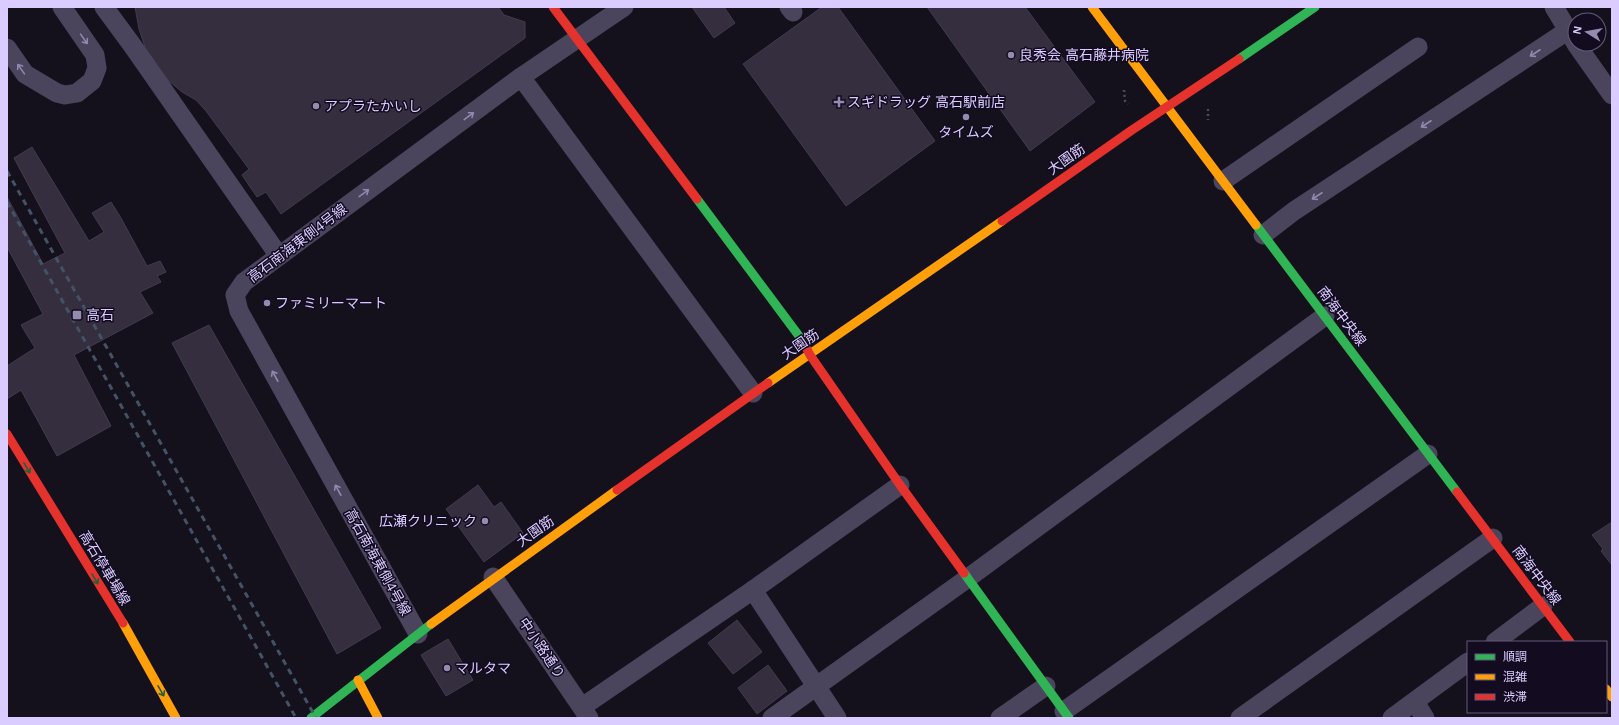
<svg xmlns="http://www.w3.org/2000/svg" width="1619" height="725" viewBox="0 0 1619 725" font-family="Arial,'Noto Sans JP',sans-serif">
<style>
.building{fill:#342e3e;stroke:#423b50}
.lines{fill:none;stroke-linecap:round;stroke-linejoin:round}
.path{stroke:#464e5e;stroke-width:2.5;stroke-dasharray:2 3;stroke-linecap:butt}
.street{stroke:#4a455d;stroke-width:19}
.fast{stroke:#30b455;stroke-width:9}
.slow{stroke:#ff9f0a;stroke-width:9}
.jam{stroke:#e5322d;stroke-width:9}
.rail{stroke:#445267;stroke-width:3;stroke-dasharray:6 5;stroke-linecap:butt}
.oneway{stroke:#9288ae}
.oneway2{stroke:#22603b}
.poi-dot{fill:#958bb0;stroke:#130c21;stroke-width:1.5}
.labels{text-anchor:middle;stroke-width:3;stroke-linejoin:round;paint-order:stroke}
.poi-label{font-size:14px;fill:#dbccff;stroke:#130c21;text-anchor:start}
.street-label{font-size:14px;fill:#dbccff;stroke:#130c21}
</style>
<rect width="100%" height="100%" fill="#14111c"/>
<g class="building">
<path d="M 135,7 L 498,7 L 504,15 L 525,22 L 525,38 L 281,214 L 266,192 L 257,197 L 242,175 L 249,169 L 206,111 L 196,100 L 182,92 L 169,81 L 158,67 L 146,50 L 139,29 Z"/>
<path d="M 692,7 L 724,7 L 735,23 L 714,38 Z"/>
<path d="M 822,7 L 838,7 L 935,141 L 846,206 L 743,64 Z"/>
<path d="M 927,7 L 1025,7 L 1095,102 L 1030,151 Z"/>
<path d="M 32,147 L 89,241 L 104,232 L 92,213 L 111,202 L 121,218 L 147,266 L 160,261 L 166,272 L 157,276 L 161,282 L 140,292 L 153,313 L 74,355 L 111,426 L 57,456 L 21,390 L 7,399 L 7,366 L 35,348 L 21,325 L 43,314 L 7,247 L 7,197 L 43,264 L 65,253 L 14,158 Z"/>
<path d="M 209,325 L 381,628 L 337,654 L 172,343 Z"/>
<path d="M 478,485 L 494,507 L 501,502 L 523,533 L 484,562 L 446,509 Z"/>
<path d="M 1612,522 L 1612,565 L 1601,551 L 1603,549 L 1592,535 Z"/>
<path d="M 737,620 L 762,652 L 733,674 L 708,643 Z"/>
<path d="M 448,639 L 473,680 L 446,696 L 421,655 Z"/>
<path d="M 768,665 L 787,691 L 757,714 L 738,688 Z"/>
</g>
<g class="lines">
<g class="path">
<path d="M 1124,90 L 1125,101 L 1128,104"/>
<path d="M 1208,109 L 1208,120"/>
</g>
<g class="street">
<path d="M 104,7 L 132,45 L 279,256"/>
<path d="M 789,7 L 793,12"/>
<path d="M 1554,7 L 1575,42"/>
<path d="M 1576,44 L 1612,95"/>
<path d="M 7,48 L 25,74 L 57,93 L 65,95 L 77,93 L 92,81 L 97,68 L 95,55 L 62,7"/>
<path d="M 521,77 L 753,393"/>
<path d="M 1223,181 L 1418,47"/>
<path d="M 1263,235 L 1294,211 L 1567,31"/>
<path d="M 493,577 L 589,718"/>
<path d="M 753,590 L 837,718"/>
<path d="M 418,634 L 239,311 L 235,295 L 244,282 L 521,77 L 624,7"/>
<path d="M 1495,642 L 1543,606"/>
<path d="M 1415,702 L 1425,718"/>
<path d="M 582,707 L 753,590 L 900,485"/>
<path d="M 1064,711 L 1428,454"/>
<path d="M 772,718 L 968,578 L 1325,316"/>
<path d="M 1000,718 L 1046,686"/>
<path d="M 1240,718 L 1493,538"/>
<path d="M 1392,718 L 1468,662"/>
</g>
<g class="fast">
<path d="M 1239,59 L 1315,7"/>
<path d="M 697,199 L 802,340"/>
<path d="M 1256,225 L 1457,492"/>
<path d="M 964,573 L 1069,718"/>
<path d="M 311,718 L 431,624"/>
</g>
<g class="slow">
<path d="M 1092,7 L 1256,225"/>
<path d="M 768,383 L 1002,221"/>
<path d="M 123,623 L 176,718"/>
<path d="M 431,624 L 617,490"/>
<path d="M 358,680 L 378,718"/>
<path d="M 1606,689 L 1612,697"/>
</g>
<g class="jam">
<path d="M 553,7 L 697,199"/>
<path d="M 1002,221 L 1132,130 L 1239,59"/>
<path d="M 802,340 L 810,355 L 900,485 L 964,573"/>
<path d="M 7,434 L 123,623"/>
<path d="M 617,490 L 768,383"/>
<path d="M 1457,492 L 1570,642"/>
</g>
<g class="rail">
<path d="M 7,171 L 316,718"/>
<path d="M 7,202 L 296,718"/>
</g>
</g>
<defs><path id="oneway-shaft" d="M-6 0H5M1.5-3L5.5 0L1.5 3" fill="none" stroke-width="1.6" stroke-linecap="round" stroke-linejoin="round"/></defs>
<g class="oneway">
<use href="#oneway-shaft" transform="translate(84 39) rotate(55)"/>
<use href="#oneway-shaft" transform="translate(1535 53) rotate(147)"/>
<use href="#oneway-shaft" transform="translate(21 69) rotate(-125)"/>
<use href="#oneway-shaft" transform="translate(469 116) rotate(-37)"/>
<use href="#oneway-shaft" transform="translate(1426 124) rotate(147)"/>
<use href="#oneway-shaft" transform="translate(364 193) rotate(-36)"/>
<use href="#oneway-shaft" transform="translate(1317 196) rotate(147)"/>
<use href="#oneway-shaft" transform="translate(275 376) rotate(-119)"/>
<use href="#oneway-shaft" transform="translate(338 490) rotate(-119)"/>
</g>
<g class="oneway2">
<use href="#oneway-shaft" transform="translate(27 468) rotate(59)"/>
<use href="#oneway-shaft" transform="translate(95 579) rotate(59)"/>
<use href="#oneway-shaft" transform="translate(161 691) rotate(60)"/>
</g>
<g class="poi-dot">
<circle cx="1011" cy="55" r="4"/>
<path d="M837 96h4v4h4v4h-4v4h-4v-4h-4v-4h4z"/>
<circle cx="316" cy="106" r="4"/>
<circle cx="966" cy="117" r="4"/>
<circle cx="267" cy="303" r="4"/>
<rect x="72" y="310" width="10" height="10" rx="2"/>
<circle cx="485" cy="521" r="4"/>
<circle cx="447" cy="668" r="4"/>
</g>
<g class="labels">
<g class="poi-label">
<text x="1019" y="60">良秀会 高石藤井病院</text>
<text x="847" y="107">スギドラッグ 高石駅前店</text>
<text x="324" y="111">アプラたかいし</text>
<text x="966" y="137" text-anchor="middle">タイムズ</text>
<text x="275" y="308">ファミリーマート</text>
<text x="86" y="320">高石</text>
<text x="477" y="526" text-anchor="end">広瀬クリニック</text>
<text x="455" y="673">マルタマ</text>
</g>
<g class="street-label">
<text transform="translate(1066 159) rotate(-35)" y="5">大園筋</text>
<text transform="translate(297 243) rotate(-37)" y="5">高石南海東側4号線</text>
<text transform="translate(1342 316) rotate(53)" y="5">南海中央線</text>
<text transform="translate(800 344) rotate(-34)" y="5">大園筋</text>
<text transform="translate(535 531) rotate(-35)" y="5">大園筋</text>
<text transform="translate(378 562) rotate(61)" y="5">高石南海東側4号線</text>
<text transform="translate(105 568) rotate(59)" y="5">高石停車場線</text>
<text transform="translate(1537 575) rotate(53)" y="5">南海中央線</text>
<text transform="translate(542 648) rotate(56)" y="5">中小路通り</text>
</g>
</g>
<rect width="1619" height="725" fill="none" stroke="#dbccff" stroke-width="16"/>
<rect x="1467" y="641" width="140" height="72" fill="#130c21" stroke="#63597a"/>
<rect x="1475" y="654" width="20" height="6" fill="#30b455" stroke="#63597a"/>
<text x="1503" y="661" font-size="12" fill="#dbccff">順調</text>
<rect x="1475" y="674" width="20" height="6" fill="#ff9f0a" stroke="#63597a"/>
<text x="1503" y="681" font-size="12" fill="#dbccff">混雑</text>
<rect x="1475" y="694" width="20" height="6" fill="#e5322d" stroke="#63597a"/>
<text x="1503" y="701" font-size="12" fill="#dbccff">渋滞</text>
<g transform="translate(1587 32) rotate(281)"><circle r="19" fill="#130c21" stroke="#63597a"/>
<path d="M0-3L7 15L0 10L-7 15Z" fill="#958bb0"/>
<text y="-6" font-size="11" font-weight="bold" text-anchor="middle" fill="#dbccff">N</text>
</g>
</svg>
